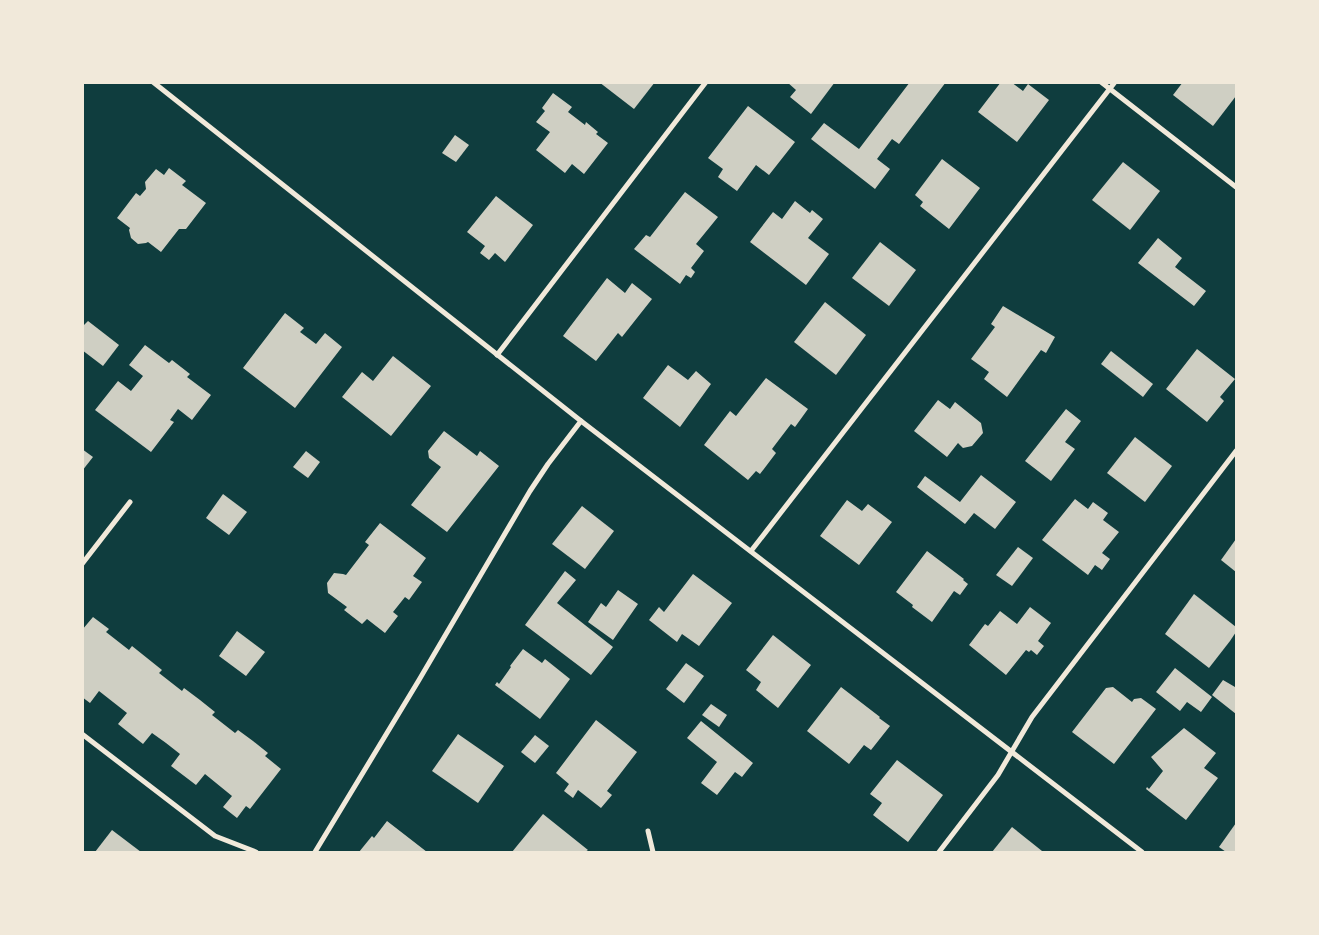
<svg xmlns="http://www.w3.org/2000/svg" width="1319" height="935" viewBox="0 0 1319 935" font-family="'Fira Sans',sans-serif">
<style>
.building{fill:#cfcfc3}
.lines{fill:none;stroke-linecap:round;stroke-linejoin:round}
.minor{stroke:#f1e9da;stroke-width:5}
</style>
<rect width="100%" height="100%" fill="#0f3d3e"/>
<g class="building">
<path d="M 599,82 L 655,82 L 634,109 Z"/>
<path d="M 787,82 L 835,82 L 811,114 L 790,97 L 796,90 Z"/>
<path d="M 910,82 L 946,82 L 899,144 L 892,139 L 877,159 L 890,169 L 875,189 L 811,139 L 824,123 L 859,149 Z"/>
<path d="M 1001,82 L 1011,82 L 1023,91 L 1028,84 L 1049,100 L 1017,142 L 978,112 Z"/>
<path d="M 1183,82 L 1236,82 L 1236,96 L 1213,126 L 1173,95 Z"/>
<path d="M 553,93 L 572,107 L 568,112 L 585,125 L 586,122 L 598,132 L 596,134 L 608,143 L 584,174 L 572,164 L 565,173 L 536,150 L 550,132 L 536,122 L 545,111 L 542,108 Z"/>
<path d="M 748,106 L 795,142 L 769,175 L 756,165 L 737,191 L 718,177 L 723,169 L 708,158 Z"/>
<path d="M 455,135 L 469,145 L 456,162 L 442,153 Z"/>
<path d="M 942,159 L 980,188 L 949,229 L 920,206 L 923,202 L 915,195 Z"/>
<path d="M 1123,162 L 1160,191 L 1130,230 L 1092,200 Z"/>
<path d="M 169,168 L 186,181 L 182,185 L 206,203 L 186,229 L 179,229 L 161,252 L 148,242 L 146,243 L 138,244 L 131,238 L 129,230 L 130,228 L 117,218 L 136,193 L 140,196 L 146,189 L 145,182 L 156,169 L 164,175 Z"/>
<path d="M 685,192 L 718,217 L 696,244 L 704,251 L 691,268 L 695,272 L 691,278 L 686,275 L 680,284 L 634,249 L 646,235 L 650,237 Z"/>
<path d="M 496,196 L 533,225 L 505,262 L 495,253 L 489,260 L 480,253 L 485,246 L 467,232 Z"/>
<path d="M 795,201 L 810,213 L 812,210 L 823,219 L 808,238 L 829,254 L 806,285 L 750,242 L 773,212 L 782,219 Z"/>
<path d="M 1158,238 L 1182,258 L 1175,267 L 1206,291 L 1194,306 L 1138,263 Z"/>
<path d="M 880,242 L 916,270 L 889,306 L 852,278 Z"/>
<path d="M 607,278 L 625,293 L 632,283 L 652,299 L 622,337 L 618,333 L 596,361 L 563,336 Z"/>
<path d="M 825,302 L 866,335 L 836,375 L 794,342 Z"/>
<path d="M 1003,306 L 1055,337 L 1046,353 L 1041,350 L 1007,397 L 984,379 L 989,372 L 971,359 L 995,327 L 991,324 Z"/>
<path d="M 285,313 L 304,328 L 300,332 L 316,344 L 325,333 L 342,347 L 295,408 L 243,368 Z"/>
<path d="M 88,321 L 119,345 L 103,366 L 82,350 L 82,327 Z"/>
<path d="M 145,345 L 169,363 L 172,360 L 190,374 L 187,377 L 211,395 L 192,420 L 178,409 L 170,420 L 174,422 L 151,452 L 95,410 L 118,381 L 131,391 L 143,376 L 129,365 Z"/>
<path d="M 1197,349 L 1235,379 L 1220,397 L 1224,401 L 1207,422 L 1166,389 Z"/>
<path d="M 1111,351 L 1153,384 L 1143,397 L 1101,364 Z"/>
<path d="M 393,356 L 431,386 L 391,436 L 342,397 L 362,372 L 373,381 Z"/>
<path d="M 668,365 L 688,380 L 696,371 L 711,384 L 680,427 L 643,398 Z"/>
<path d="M 766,378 L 808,409 L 795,427 L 791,424 L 775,445 L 772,449 L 776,453 L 760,474 L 756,471 L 748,480 L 704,445 L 730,411 L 736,416 Z"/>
<path d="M 938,400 L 950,409 L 955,402 L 981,423 L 983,433 L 972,446 L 963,448 L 958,443 L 947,457 L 914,431 Z"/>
<path d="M 1066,409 L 1081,421 L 1065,442 L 1075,449 L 1051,481 L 1025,461 Z"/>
<path d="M 444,431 L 477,456 L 480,451 L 499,466 L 447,532 L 411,505 L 441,467 L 429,458 L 428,451 Z"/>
<path d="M 1135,437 L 1172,466 L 1145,502 L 1107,473 Z"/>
<path d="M 82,449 L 93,457 L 82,471 Z"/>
<path d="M 306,451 L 320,462 L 308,478 L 293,467 Z"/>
<path d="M 981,475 L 1016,502 L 995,529 L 974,513 L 965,524 L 917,487 L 925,476 L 960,502 Z"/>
<path d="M 223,494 L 247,512 L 229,535 L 206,518 Z"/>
<path d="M 1075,499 L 1088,509 L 1093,502 L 1108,513 L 1103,520 L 1119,532 L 1102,553 L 1110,559 L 1102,570 L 1095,565 L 1088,575 L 1042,540 Z"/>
<path d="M 847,500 L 862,511 L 868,504 L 892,522 L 859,565 L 820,536 Z"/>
<path d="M 582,506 L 614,531 L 585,569 L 552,544 Z"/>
<path d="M 380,523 L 426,558 L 413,576 L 422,582 L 409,600 L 405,597 L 393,612 L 398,616 L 385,633 L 367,619 L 362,624 L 344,610 L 347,607 L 328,593 L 327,583 L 334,573 L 343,574 L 346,575 L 369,545 L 365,542 Z"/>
<path d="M 1236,539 L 1236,572 L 1221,560 Z"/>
<path d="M 1018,547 L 1033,558 L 1012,586 L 996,575 Z"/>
<path d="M 927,551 L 964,579 L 963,580 L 968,584 L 960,595 L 954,591 L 932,622 L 912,607 L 913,605 L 896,592 Z"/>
<path d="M 565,571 L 576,580 L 557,603 L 613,647 L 591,675 L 525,625 Z"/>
<path d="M 693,574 L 732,603 L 699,646 L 682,634 L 677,642 L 649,620 L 659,607 L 664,612 Z"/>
<path d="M 618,590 L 638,604 L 613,640 L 588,622 L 601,603 L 606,607 Z"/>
<path d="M 1194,594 L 1236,627 L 1236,632 L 1230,641 L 1209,668 L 1165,634 Z"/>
<path d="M 1030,607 L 1051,623 L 1038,641 L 1044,646 L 1037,655 L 1031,650 L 1029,652 L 1026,650 L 1006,675 L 969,645 L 985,624 L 988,626 L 1000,611 L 1017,624 Z"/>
<path d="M 93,617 L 109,629 L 106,632 L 129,650 L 132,646 L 162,670 L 159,673 L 182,691 L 184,688 L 200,700 L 215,712 L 212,715 L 235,733 L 238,730 L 253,741 L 268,753 L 265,756 L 281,769 L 250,809 L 246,806 L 237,818 L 223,807 L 232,796 L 205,774 L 196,785 L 171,766 L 180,754 L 166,743 L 152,733 L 143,744 L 118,724 L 127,713 L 99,691 L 90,703 L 82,697 L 82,630 Z"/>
<path d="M 237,631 L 265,652 L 246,676 L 219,656 Z"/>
<path d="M 773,635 L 811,665 L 778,708 L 756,690 L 761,682 L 746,670 Z"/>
<path d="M 523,649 L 542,663 L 545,659 L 570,679 L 540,719 L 495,685 L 497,682 L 499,684 L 511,667 L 510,666 Z"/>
<path d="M 686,663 L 704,676 L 684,703 L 666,689 Z"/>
<path d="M 1175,668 L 1212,697 L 1201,712 L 1187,702 L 1180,711 L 1156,692 Z"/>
<path d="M 1223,680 L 1235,687 L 1236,685 L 1236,714 L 1212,695 Z"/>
<path d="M 841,687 L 880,717 L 879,718 L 890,726 L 871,750 L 864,745 L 849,764 L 807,731 Z"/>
<path d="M 1113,687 L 1132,702 L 1134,699 L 1141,698 L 1156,709 L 1114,764 L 1072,732 L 1106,688 Z"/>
<path d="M 711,704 L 727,715 L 719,727 L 702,715 Z"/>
<path d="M 596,720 L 637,752 L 607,791 L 612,795 L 601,808 L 578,790 L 573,798 L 564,791 L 569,784 L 556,773 Z"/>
<path d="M 701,721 L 753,763 L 742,777 L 735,772 L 717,795 L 701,783 L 717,762 L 687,738 Z"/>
<path d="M 1184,728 L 1216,753 L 1204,768 L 1218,778 L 1186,820 L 1146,789 L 1147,787 L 1149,789 L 1163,771 L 1151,757 Z"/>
<path d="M 458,734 L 504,766 L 478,803 L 432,771 Z"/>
<path d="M 535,735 L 549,746 L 535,763 L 521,752 Z"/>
<path d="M 897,760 L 943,795 L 908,842 L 873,815 L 882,803 L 870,794 Z"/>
<path d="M 543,814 L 588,850 L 585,852 L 512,852 Z"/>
<path d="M 387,821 L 427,852 L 359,852 L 372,836 L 374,838 Z"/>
<path d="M 1236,823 L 1236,852 L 1226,852 L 1219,847 Z"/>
<path d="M 1012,827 L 1042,851 L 1041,852 L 992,852 Z"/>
<path d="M 112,830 L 141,852 L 95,852 Z"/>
</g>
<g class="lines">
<g class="minor">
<path d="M 153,82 L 581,421 L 1142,852"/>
<path d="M 1101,82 L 1236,187"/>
<path d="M 497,355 L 706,82"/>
<path d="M 751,551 L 1115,82"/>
<path d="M 82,564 L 130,502"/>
<path d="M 82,734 L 215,836 L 256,852"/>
<path d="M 648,831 L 653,852"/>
<path d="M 315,852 L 419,680 L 530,491 L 548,464 L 581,421"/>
<path d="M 939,852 L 998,775 L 1032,717 L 1236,451"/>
</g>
</g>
<rect width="1319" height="935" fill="none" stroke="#f1e9da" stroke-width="168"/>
</svg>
